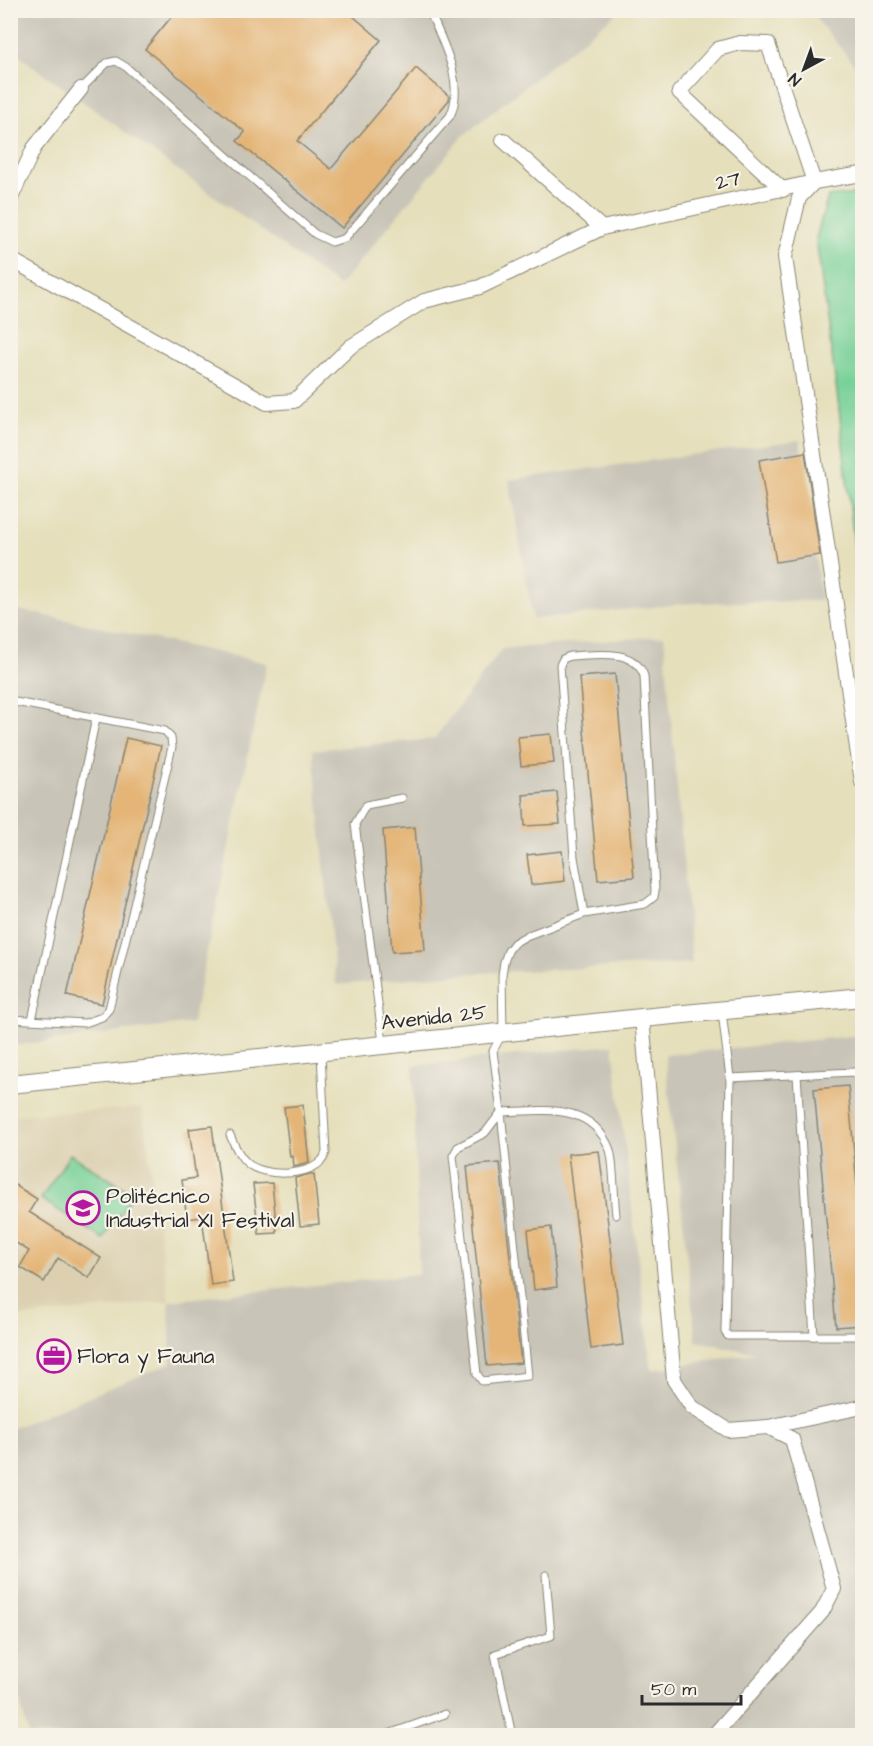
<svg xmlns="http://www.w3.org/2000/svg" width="873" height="1746" viewBox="0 0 873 1746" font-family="'Architects Daughter',sans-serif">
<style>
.built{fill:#dcd0b1}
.industrial{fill:#c8c4b8}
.green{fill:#77d197;stroke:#517e61;stroke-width:1.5}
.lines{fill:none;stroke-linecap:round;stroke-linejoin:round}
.stream{stroke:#53c0cd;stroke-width:4}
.building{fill:#e4b577}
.service-casing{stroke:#888573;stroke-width:9}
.minor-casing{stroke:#888573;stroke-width:16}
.tertiary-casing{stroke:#888573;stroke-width:20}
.service{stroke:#fff;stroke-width:7}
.minor{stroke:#fff;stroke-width:14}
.tertiary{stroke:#fff;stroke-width:18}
.labels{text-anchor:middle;stroke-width:4.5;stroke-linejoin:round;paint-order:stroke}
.street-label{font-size:21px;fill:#2b2b2b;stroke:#f7f3e8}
.poi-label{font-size:21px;fill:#2b2b2b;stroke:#f7f3e8;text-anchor:start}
</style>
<rect width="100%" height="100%" fill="#f7f3e8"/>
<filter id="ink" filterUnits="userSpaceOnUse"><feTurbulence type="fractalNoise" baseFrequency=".0167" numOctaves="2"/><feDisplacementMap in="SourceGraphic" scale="12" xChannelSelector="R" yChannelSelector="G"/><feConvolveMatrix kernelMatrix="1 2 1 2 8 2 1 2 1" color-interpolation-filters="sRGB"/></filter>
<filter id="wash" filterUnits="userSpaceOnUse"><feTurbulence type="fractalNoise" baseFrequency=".008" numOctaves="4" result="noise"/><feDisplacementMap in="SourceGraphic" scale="24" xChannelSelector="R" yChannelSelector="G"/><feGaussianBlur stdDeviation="1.35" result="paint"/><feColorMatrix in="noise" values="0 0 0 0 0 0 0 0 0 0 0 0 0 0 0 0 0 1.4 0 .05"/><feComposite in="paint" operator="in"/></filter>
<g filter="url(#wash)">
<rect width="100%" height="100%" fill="#e5dfbb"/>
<path class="built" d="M 142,1108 L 169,1301 L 11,1318 L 11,1115 Z"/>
<g class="industrial">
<path d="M 11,11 L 619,11 L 464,135 L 339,286 L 11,50 Z"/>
<path d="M 810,11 L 862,11 L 862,74 Z"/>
<path d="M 800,440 L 821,601 L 692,603 L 533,619 L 509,480 Z"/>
<path d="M 10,608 L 267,663 L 192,1023 L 11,1046 Z"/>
<path d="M 664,636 L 692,963 L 457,974 L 336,985 L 313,750 L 434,739 L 502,649 Z"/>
<path d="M 862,1035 L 862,1735 L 29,1735 L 11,1669 L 10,1429 L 171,1363 L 169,1301 L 419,1274 L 413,1066 L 613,1045 L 651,1370 L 756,1353 L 696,1341 L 665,1055 Z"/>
</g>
<g class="green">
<path d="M 862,193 L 862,612 L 838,400 L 816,238 L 828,197 Z"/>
<path d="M 70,1154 L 133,1194 L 103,1239 L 41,1199 Z"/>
</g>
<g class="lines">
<path class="stream" d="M 498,12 L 557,10"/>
</g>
<g id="blocks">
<g class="building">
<path d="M 177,10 L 346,10 L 381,40 L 297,141 L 331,169 L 416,68 L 449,96 L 449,100 L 342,228 L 237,141 L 245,132 L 145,49 Z"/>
<path d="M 805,452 L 820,555 L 776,562 L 759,460 Z"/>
<path d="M 615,674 L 634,877 L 598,880 L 579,677 Z"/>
<path d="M 551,734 L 554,763 L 521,766 L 518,737 Z"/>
<path d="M 126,738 L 161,746 L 102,1004 L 67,996 Z"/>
<path d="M 557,792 L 560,824 L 525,826 L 523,795 Z"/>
<path d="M 415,827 L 425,950 L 392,952 L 383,830 Z"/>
<path d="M 562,851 L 565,881 L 531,885 L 527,855 Z"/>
<path d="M 848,1086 L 862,1242 L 862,1325 L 836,1327 L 814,1089 Z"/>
<path d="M 303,1105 L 309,1163 L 294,1167 L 293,1156 L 290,1157 L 284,1107 Z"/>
<path d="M 212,1126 L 233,1282 L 211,1285 L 202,1217 L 187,1219 L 182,1180 L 196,1178 L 189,1129 Z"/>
<path d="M 599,1151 L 623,1345 L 591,1349 L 568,1154 Z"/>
<path d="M 500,1163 L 521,1363 L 487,1366 L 467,1166 Z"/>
<path d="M 310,1174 L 314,1174 L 319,1224 L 300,1226 L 295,1178 Z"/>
<path d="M 10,1182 L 37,1199 L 29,1212 L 101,1258 L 89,1278 L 58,1258 L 44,1282 L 20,1267 L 29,1251 L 10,1239 Z"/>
<path d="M 272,1183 L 277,1233 L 259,1234 L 253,1184 Z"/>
<path d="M 551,1227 L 557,1287 L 534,1290 L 528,1230 Z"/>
</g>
</g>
</g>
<g filter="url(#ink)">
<use href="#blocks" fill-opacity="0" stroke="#888573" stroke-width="1.5"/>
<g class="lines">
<defs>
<g id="service">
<path d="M 861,10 L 862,15"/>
<path d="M 81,89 L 107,63 L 116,61 L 126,67 L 315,234 L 332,242 L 345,238 L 450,116 C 466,83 442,41 429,10"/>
<path d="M 10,701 L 165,731 L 171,738 L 172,747 L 109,1009 L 102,1017 L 85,1023 L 10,1019"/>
<path d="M 584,914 L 574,857 L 560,665 L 563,659 L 570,656 C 595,655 634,647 644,676 L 655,891 L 654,897 L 645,904 L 584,914 L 526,936 L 514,943 L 508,951 L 504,962 L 502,975 L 503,1032 L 493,1051 L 501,1112 L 485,1133 L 458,1147 L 453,1156 L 477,1374 L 482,1381 L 528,1376 L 501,1112 C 542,1111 591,1101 610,1150 C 614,1163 614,1200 616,1215"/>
<path d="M 722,1012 L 730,1078 L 725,1332 L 728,1336 L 862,1336"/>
<path d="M 32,1020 L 96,718"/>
<path d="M 383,1043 L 355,824 L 366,805 L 402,798"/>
<path d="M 797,1075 L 814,1336"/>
<path d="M 730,1078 L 854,1072 L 862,1084"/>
<path d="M 230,1135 C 234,1145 239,1156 247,1163 C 263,1177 309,1177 322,1160 C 324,1158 325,1155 326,1152 L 321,1054"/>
<path d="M 10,1283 L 13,1284"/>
<path d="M 383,1736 L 445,1714"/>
<path d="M 512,1736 L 495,1654 L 551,1636 L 546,1575"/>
</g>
<g id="minor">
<path d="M 503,140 L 602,228"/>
<path d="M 814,182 L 799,198 L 785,257 L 862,782"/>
<path d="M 783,190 L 679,92 L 718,49 L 740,43 L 768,44 L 814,182"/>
<path d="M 10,200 L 34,148 L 81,89"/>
<path d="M 10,259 L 267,403 L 294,401 L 350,347 L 424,301 L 480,287 L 602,228 L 814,182 L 862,174"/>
<path d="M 642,1018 L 674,1380 L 692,1407 L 728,1430 L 768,1427 L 862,1407"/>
<path d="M 713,1736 L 822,1612 L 834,1589 L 792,1439 L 768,1427"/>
</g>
<path id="tertiary" d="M 10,1084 L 642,1018 L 862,997"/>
</defs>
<use href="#service" class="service-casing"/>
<use href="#minor" class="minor-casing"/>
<use href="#tertiary" class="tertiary-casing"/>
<use href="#service" class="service"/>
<use href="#minor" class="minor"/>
<use href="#tertiary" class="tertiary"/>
</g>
</g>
<defs>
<symbol id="school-ring" viewBox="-11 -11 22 22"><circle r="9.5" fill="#f7f3e8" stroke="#b5179e" stroke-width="1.5"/><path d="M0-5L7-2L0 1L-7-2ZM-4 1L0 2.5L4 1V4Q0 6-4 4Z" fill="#b5179e"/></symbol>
<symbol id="office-ring" viewBox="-11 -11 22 22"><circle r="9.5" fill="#f7f3e8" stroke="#b5179e" stroke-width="1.5"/><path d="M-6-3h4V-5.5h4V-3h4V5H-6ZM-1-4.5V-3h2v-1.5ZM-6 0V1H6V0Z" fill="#b5179e"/></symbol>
</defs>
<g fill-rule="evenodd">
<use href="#school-ring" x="64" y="1189" width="38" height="38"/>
<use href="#office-ring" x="35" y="1337" width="38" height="38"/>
</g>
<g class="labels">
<g class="street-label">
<text transform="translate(728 180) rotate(-12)" y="7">27</text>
<text transform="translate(434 1017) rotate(-6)" y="7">Avenida 25</text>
</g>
<g class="poi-label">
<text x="106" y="1203">Politécnico<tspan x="106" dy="24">Industrial XI Festival</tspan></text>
<text x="77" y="1363">Flora y Fauna</text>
</g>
</g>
<rect width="873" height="1746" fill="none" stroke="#f7f3e8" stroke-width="36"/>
<g transform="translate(804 69) rotate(221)" stroke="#f7f3e8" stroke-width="4.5" paint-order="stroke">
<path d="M0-4.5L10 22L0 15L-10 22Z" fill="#2b2b2b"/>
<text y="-9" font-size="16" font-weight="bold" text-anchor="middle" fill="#2b2b2b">N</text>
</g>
<path d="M642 1695v9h99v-9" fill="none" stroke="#2b2b2b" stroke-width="3"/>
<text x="651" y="1695" font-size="18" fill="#2b2b2b" stroke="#f7f3e8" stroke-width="4.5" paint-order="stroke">50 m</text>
</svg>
